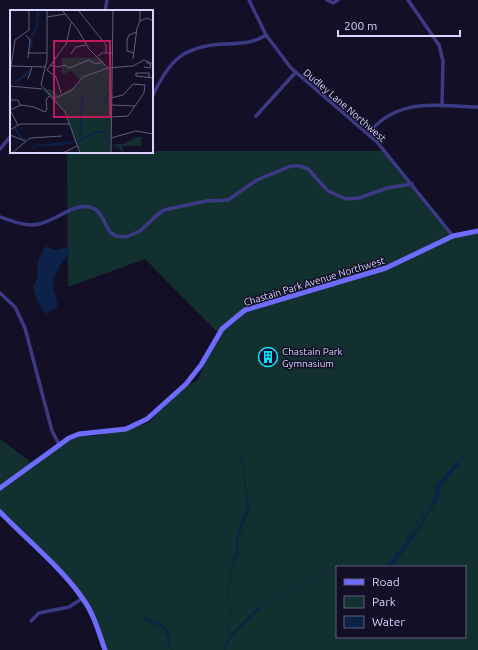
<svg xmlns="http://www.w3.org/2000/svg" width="478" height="650" viewBox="0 0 478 650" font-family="Ubuntu,sans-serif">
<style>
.green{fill:#12302f;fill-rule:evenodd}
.water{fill:#0c2248}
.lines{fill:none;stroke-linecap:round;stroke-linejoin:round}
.stream{stroke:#0c2248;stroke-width:1}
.street{stroke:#3d3a85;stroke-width:3.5}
.secondary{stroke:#6f6bff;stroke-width:5}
.labels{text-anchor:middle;stroke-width:3;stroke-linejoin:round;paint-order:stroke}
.street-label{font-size:10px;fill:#d9d4ff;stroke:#130f26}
.poi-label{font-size:10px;fill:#d9d4ff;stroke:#130f26;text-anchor:start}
.inset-river{fill:none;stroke:#0c2248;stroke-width:2}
.inset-road{fill:none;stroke:#625e7d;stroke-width:1}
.view{fill:#c2185b;fill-opacity:0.15;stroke:#c2185b;stroke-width:2}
.inset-edge{fill:none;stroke:#d9d4ff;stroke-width:2}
</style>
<rect width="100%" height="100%" fill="#130f26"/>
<path class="green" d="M 152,151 L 386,151 L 452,236 L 478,229 L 478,650 L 105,650 L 96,624 L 59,569 L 0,513 L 0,439 L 35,465 L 61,445 L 79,436 L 93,436 L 123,431 L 150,422 L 168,397 L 198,380 L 214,339 L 218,333 L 145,259 L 68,287 L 67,152 ZM 337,567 L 465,567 L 465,637 L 337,637 Z"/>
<g class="water">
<path d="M 45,246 L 55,250 L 68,247 L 70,251 C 64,263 53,270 53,286 C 53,294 59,300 57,308 L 46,314 L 37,301 L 33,287 L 37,279 L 38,261 Z"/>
<path d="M 458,460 L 460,464 L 446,478 L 439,489 L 439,497 L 421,527 L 392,567 L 385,567 L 419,527 L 433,504 L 436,485 Z"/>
<path d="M 247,500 L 249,500 L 249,509 L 238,539 L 239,554 L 233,564 L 232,563 C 235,555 241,548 236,538 L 247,507 Z"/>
<path d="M 259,607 L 260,609 L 232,636 L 227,644 L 225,643 L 231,634 Z"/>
<path d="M 143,616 C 150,620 164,623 168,631 C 170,638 169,644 173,650 L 169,648 C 167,642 167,632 162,627 C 156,622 147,622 143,616 Z"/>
</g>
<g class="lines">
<g class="stream">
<path d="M 460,461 L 468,451"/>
<path d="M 439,491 L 452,472"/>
<path d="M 238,533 L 247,507 L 244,468 L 240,456"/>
<path d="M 407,539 L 435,497"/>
<path d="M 259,609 L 282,593 L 330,569 L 341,556"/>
<path d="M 132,610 L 158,627 L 166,636"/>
<path d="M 229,636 L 227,631 L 231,611 L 228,598 L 231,573 L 237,558 L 236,540"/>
<path d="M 350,642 L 350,637"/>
<path d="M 225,650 L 227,643"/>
</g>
<g class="street">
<path d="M 249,0 L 266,35 L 291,68 L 377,142 L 453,236"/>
<path d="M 327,0 L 333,3 L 338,0"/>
<path d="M 408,0 L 439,45 L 443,61 L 442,106"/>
<path d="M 105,11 L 107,0"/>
<path d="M 152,97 C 169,61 182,46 224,44 C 240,43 252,44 266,35"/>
<path d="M 256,116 L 295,73"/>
<path d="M 368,134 C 397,97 436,106 478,107"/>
<path d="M 0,149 L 11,136"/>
<path d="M 0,217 C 12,221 26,227 39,224 C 56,221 79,198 96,210 C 104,216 105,226 111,233 L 116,236 L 126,237 L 140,231 L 156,216 L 164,210 L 206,201 L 228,200 L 257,180 L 291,166 L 300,166 L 308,169 L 328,191 L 346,199 L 359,198 L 387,188 L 412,184"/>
<path d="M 0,293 L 15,307 L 25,328 L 52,431 L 59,444"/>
<path d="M 31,621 L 39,613 L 69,607 L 83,598"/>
</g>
<g class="secondary">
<path d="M 0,488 L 69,438 L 79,434 L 126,429 L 147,419 L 186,384 L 201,365 L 222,329 L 245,310 L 386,268 L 453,236 L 478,231"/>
<path d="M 0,512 C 25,538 63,569 83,599 C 94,614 99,633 105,650"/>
</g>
</g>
<defs>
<symbol id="building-ring" viewBox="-11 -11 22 22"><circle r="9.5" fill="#130f26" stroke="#00e5ff" stroke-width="1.5"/><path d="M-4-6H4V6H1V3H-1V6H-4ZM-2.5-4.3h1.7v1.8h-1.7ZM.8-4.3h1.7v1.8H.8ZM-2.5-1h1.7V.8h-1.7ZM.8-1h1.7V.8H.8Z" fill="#00e5ff"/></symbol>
</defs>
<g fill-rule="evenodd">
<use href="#building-ring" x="257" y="346" width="22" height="22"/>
</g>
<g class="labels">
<g class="street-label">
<text transform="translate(345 105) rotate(41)" y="4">Dudley Lane Northwest</text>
<text transform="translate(314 281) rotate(-17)" y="4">Chastain Park Avenue Northwest</text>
</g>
<g class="poi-label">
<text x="282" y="355">Chastain Park<tspan x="282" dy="12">Gymnasium</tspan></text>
</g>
</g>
<g transform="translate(10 10)">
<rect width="143" height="143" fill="#130f26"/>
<path d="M 52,48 L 90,48 L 97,58 L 102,57 L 101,143 L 70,143 L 56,104 L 32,79 L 40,79 L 49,85 L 68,75 L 70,70 L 62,61 L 52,64 ZM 126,127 L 132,127 L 131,136 L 112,136 L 114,143 L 104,134 L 114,134 Z" fill="#12302f"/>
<path d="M 86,121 L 94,121 L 97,123 L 99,131 L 112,143 L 100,134 L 94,143 L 99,134 L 97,124 L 90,122 L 67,132 L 45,136 L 27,136 L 12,143 L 26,135 L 66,131 Z" fill="#0c2248"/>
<path class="inset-river" d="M 22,38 L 21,28 L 27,15 L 28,0M 5,72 L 16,65 L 20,58M 92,95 L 99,83M 71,105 L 73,84M 5,118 L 12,129 L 16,129M 70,125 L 71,105"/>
<path class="inset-road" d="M 37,0 L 37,50 L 31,75 L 55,102 L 70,143M 52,0 L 68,20 L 79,39 L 98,58M 68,0 L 96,35 L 96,43M 37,7 L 55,4M 130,11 L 137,8 L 143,11M 16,25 L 20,30 L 18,48M 18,43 L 37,43M 124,43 L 117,41 L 117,30 L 119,25 L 127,22M 61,44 L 66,37 L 76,35M 88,46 L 92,43 L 102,43M 123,49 L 127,18 L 130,11 L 130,0M 40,55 L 48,57 L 55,55 L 59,58 L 79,50 L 85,54 L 93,52M 1,56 L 36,57M 134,57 L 140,58 L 141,55 L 136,52M 37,60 L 56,34 L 61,13M 37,60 L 46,67 L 51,83M 0,63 L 5,30 L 19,20 L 19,0M 139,67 L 139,63 L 126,63 L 126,66 L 143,68M 18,69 L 22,57M 0,76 L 32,79M 43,89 L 62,80 L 73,67 L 98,58 L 123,56 L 134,50 L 143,54M 0,90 L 8,90 L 10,95M 101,95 L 125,96M 0,100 L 11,95 L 24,97 L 35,102 L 37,99 L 36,90 L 39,86M 0,100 L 8,115M 101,107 L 118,106 L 134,83 L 135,75 L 123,74 L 113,85 L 101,88M 0,120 L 10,114 L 59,114M 0,125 L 15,131M 101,128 L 126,121 L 143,124M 2,143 L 20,128 L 52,126M 53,143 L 67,136M 101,143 L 103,0"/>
<path class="view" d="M 44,31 L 100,31 L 100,107 L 44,107 Z"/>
<rect width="143" height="143" class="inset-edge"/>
</g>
<rect x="336" y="566" width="130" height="72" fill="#130f26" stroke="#625e7d"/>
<rect x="344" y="579" width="20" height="6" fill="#6f6bff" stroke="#625e7d"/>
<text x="372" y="586" font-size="12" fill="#d9d4ff">Road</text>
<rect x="344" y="596" width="20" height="12" fill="#12302f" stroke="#625e7d"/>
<text x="372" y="606" font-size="12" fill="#d9d4ff">Park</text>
<rect x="344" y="616" width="20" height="12" fill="#0c2248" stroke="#625e7d"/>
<text x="372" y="626" font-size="12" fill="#d9d4ff">Water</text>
<path d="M338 30v6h122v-6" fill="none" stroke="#d9d4ff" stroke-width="2"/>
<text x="344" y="30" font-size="12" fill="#d9d4ff" stroke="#130f26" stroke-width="3" paint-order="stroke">200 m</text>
</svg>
